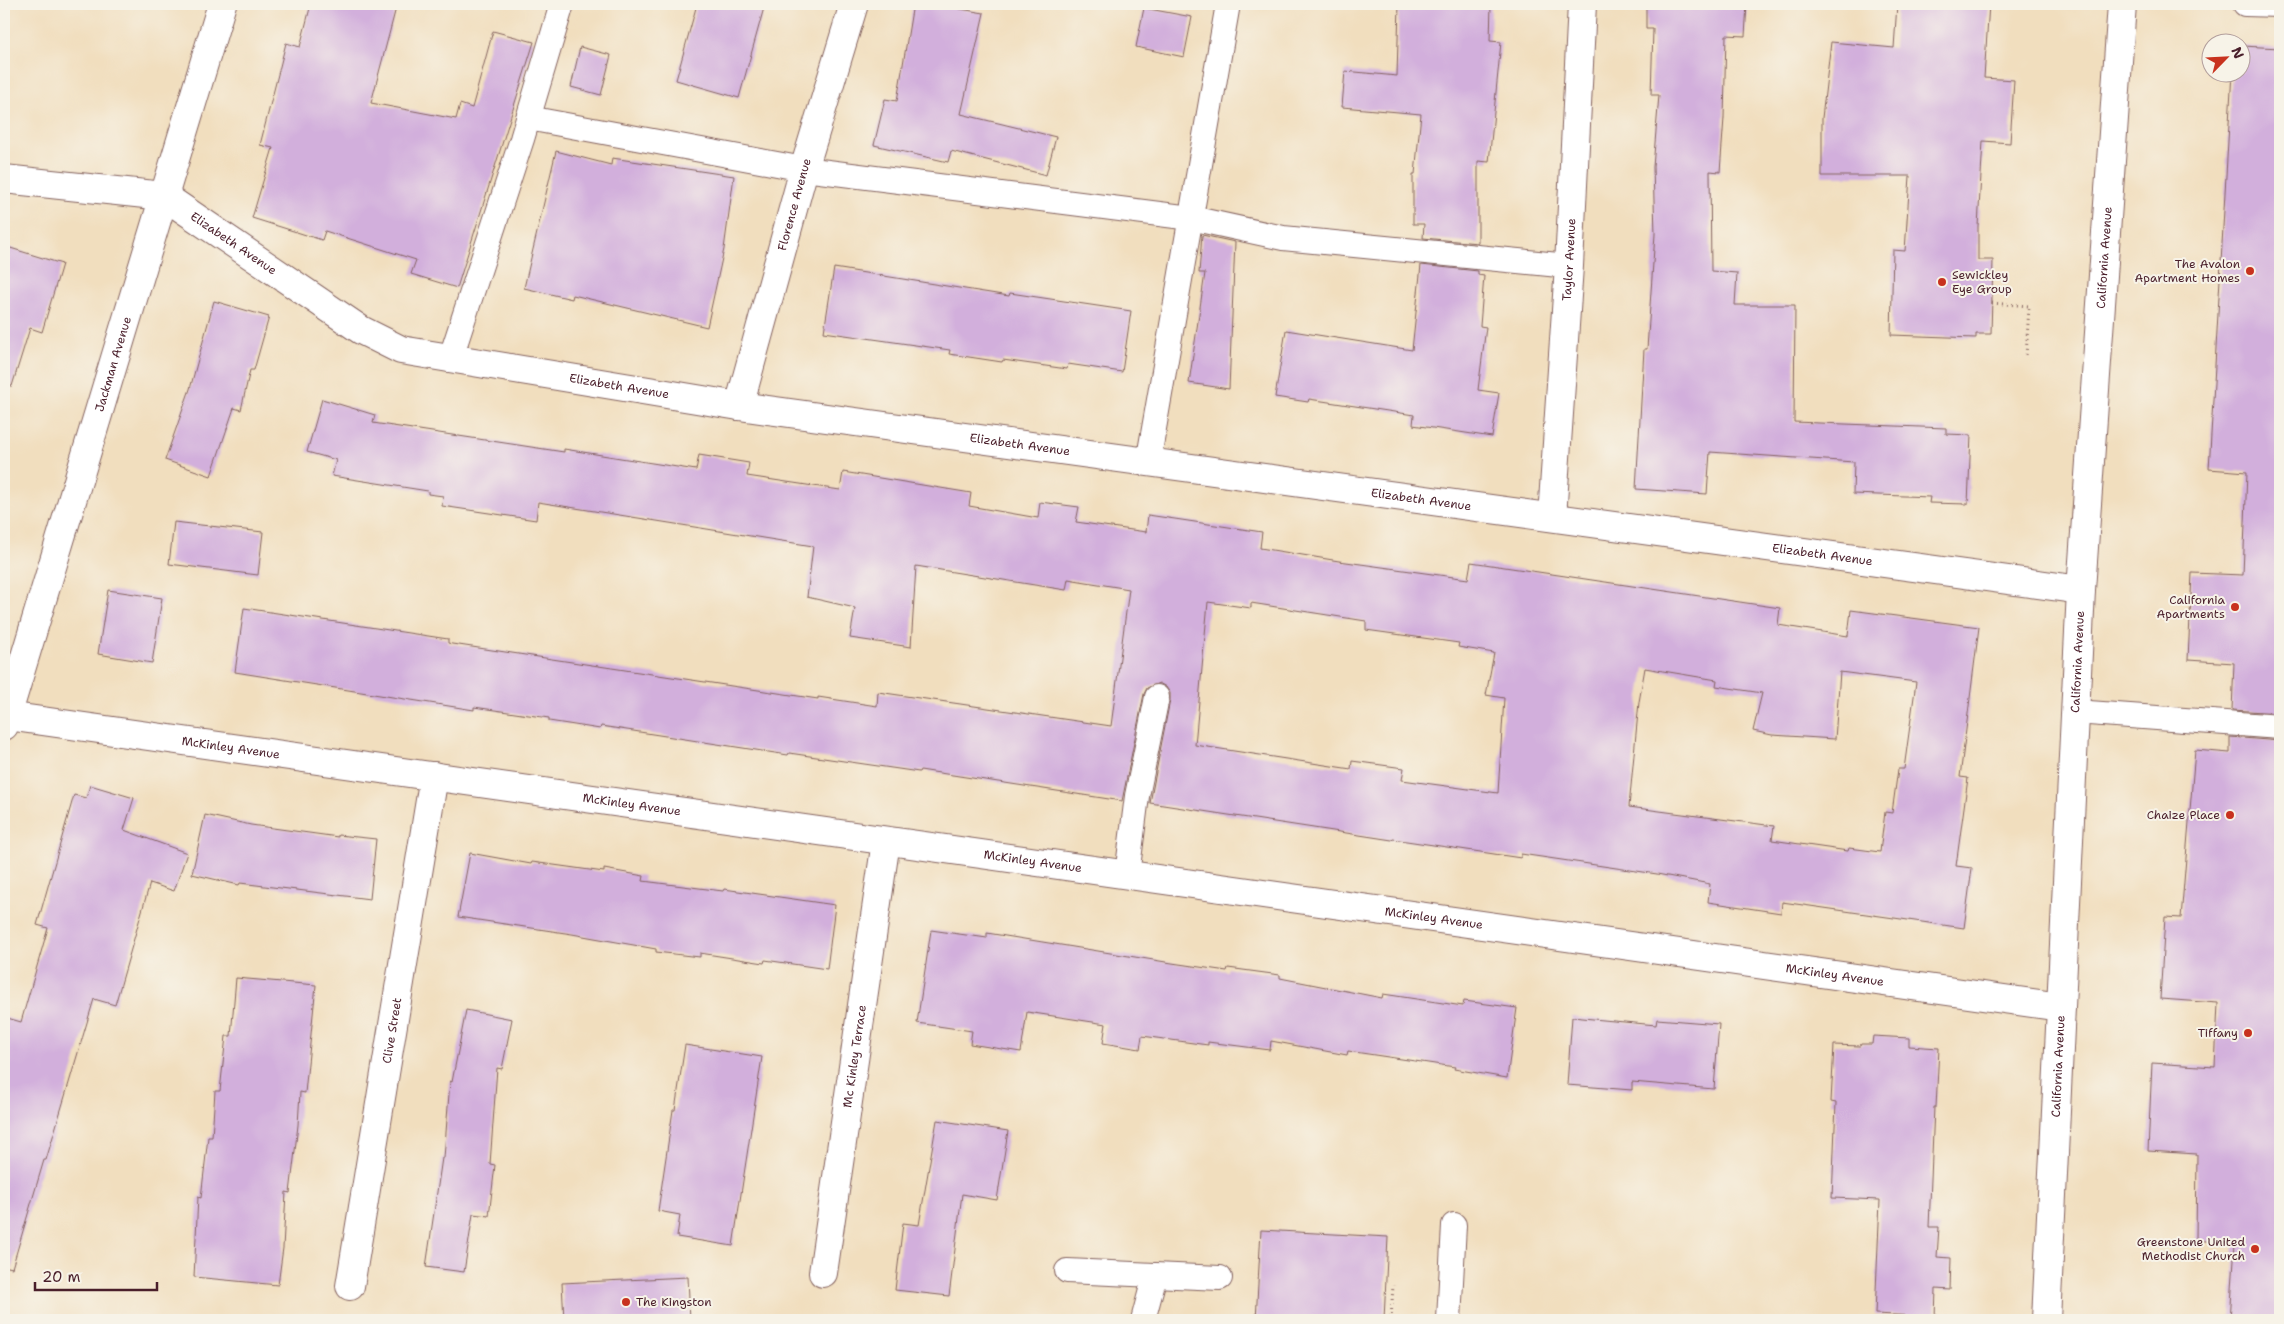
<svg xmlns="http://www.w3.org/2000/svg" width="2284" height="1324" viewBox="0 0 2284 1324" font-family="'Shantell Sans',sans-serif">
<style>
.building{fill:#d2afdc;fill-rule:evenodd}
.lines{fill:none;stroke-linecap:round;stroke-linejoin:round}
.lane-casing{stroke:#84625e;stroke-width:26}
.street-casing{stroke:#84625e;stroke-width:30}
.secondary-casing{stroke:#84625e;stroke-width:30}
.path{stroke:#84625e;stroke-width:3;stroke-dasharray:1 4;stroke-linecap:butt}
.lane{stroke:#fff;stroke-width:24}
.street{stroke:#fff;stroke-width:28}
.secondary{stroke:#fff;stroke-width:28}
.poi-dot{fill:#c8321e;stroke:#f7f3e8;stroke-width:2}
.labels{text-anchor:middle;stroke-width:4;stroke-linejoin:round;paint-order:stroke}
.street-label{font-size:12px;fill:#4a1f2b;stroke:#f7f3e8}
.poi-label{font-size:12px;fill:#4a1f2b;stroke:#f7f3e8;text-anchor:end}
</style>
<rect width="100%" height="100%" fill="#f7f3e8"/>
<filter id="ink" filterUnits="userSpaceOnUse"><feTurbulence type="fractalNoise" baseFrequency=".02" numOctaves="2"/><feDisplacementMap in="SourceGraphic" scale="10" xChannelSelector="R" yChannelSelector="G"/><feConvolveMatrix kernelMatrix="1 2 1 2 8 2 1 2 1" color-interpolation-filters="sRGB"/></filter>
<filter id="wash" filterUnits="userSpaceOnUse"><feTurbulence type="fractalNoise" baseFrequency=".0096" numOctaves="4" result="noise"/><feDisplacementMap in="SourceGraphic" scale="20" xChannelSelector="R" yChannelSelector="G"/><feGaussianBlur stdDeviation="1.12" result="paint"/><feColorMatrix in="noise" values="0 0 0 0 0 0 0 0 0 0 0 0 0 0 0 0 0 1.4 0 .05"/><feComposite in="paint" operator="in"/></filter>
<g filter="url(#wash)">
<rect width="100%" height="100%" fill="#f1debe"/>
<g id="blocks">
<g class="building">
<path d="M 311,4 L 397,4 L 371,103 L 456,119 L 460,104 L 472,108 L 493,31 L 534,42 L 457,288 L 411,274 L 416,260 L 325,231 L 322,240 L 252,218 L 273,148 L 260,145 L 286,43 L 300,47 Z"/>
<path d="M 697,4 L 765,4 L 739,98 L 676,80 Z"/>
<path d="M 913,4 L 931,4 L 984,13 L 961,114 L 1056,137 L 1046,175 L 951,151 L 948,162 L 874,145 L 885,99 L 897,101 Z"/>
<path d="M 1399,4 L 1491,4 L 1490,41 L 1501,42 L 1489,162 L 1478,161 L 1478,243 L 1423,238 L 1424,224 L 1413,224 L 1413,174 L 1415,174 L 1421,114 L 1342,107 L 1345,71 L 1397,76 Z"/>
<path d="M 1646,4 L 1747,4 L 1745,36 L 1726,35 L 1724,118 L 1720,172 L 1710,171 L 1711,271 L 1737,273 L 1735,305 L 1795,305 L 1794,422 L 1946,428 L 1946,434 L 1971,435 L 1968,504 L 1929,503 L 1930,497 L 1853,494 L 1854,462 L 1710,452 L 1707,494 L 1636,489 L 1644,349 L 1647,349 L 1655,234 L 1653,167 L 1659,95 L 1651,95 L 1653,29 L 1646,29 Z"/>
<path d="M 1897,4 L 1989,4 L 1984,78 L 2014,80 L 2010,143 L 1983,141 L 1978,226 L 1978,260 L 1993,260 L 1991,334 L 1976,334 L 1976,338 L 1891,335 L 1893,250 L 1905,251 L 1910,176 L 1822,176 L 1822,118 L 1831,42 L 1894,48 Z"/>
<path d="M 1144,8 L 1192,17 L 1184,57 L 1136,47 Z"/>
<path d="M 2242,46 L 2280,48 L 2280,713 L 2232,710 L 2234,663 L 2188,660 L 2192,573 L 2243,575 L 2247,472 L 2209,469 L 2232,72 L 2242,72 Z"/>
<path d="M 580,47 L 611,55 L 601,95 L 571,87 Z"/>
<path d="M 556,151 L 611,165 L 612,158 L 734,176 L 724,249 L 707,327 L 573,295 L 572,299 L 524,288 Z"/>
<path d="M 1202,235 L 1235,242 L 1229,389 L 1189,383 L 1205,273 L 1199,273 Z"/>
<path d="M 4,246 L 62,264 L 42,332 L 30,328 L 12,386 L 4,385 Z"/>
<path d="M 1421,265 L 1478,271 L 1478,275 L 1484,276 L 1480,326 L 1486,327 L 1478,390 L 1499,393 L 1492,437 L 1413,425 L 1414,415 L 1309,399 L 1308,402 L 1275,397 L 1286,330 L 1412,350 Z"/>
<path d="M 834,268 L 1009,296 L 1010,293 L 1131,311 L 1122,372 L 1068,364 L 1067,369 L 1003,360 L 1002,362 L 949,354 L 950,350 L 824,332 Z"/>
<path d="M 214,301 L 269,317 L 254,370 L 250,370 L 241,410 L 234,408 L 211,476 L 165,460 L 190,389 Z"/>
<path d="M 322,399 L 375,415 L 373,423 L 564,452 L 564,449 L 696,470 L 699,455 L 749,463 L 747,476 L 840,490 L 843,472 L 971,493 L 969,506 L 1038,518 L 1040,502 L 1079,507 L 1076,522 L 1146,532 L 1148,515 L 1262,532 L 1260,548 L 1339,561 L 1468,579 L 1471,562 L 1780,608 L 1778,625 L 1848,636 L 1851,610 L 1979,627 L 1960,777 L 1968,778 L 1956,866 L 1972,868 L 1964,928 L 1782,902 L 1781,913 L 1708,902 L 1710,884 L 1657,874 L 1521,854 L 1521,858 L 1393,839 L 1392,840 L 1150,803 L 1170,700 L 1170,693 L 1166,687 L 1159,683 L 1147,688 L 1144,694 L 1122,801 L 920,770 L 919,772 L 789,753 L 788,755 L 601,726 L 600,729 L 549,721 L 549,718 L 474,707 L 474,710 L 235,672 L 244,608 L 448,639 L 448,643 L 452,644 L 818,699 L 818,697 L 877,706 L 878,692 L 1111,726 L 1129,589 L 1068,579 L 1066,590 L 916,566 L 911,647 L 850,638 L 855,608 L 807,597 L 813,546 L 538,502 L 536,520 L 442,506 L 443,496 L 428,494 L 428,491 L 332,476 L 336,460 L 307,452 ZM 1208,602 L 1251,608 L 1251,603 L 1366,621 L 1366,630 L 1459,643 L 1458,647 L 1494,653 L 1486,695 L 1504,698 L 1498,793 L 1402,780 L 1404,768 L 1352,761 L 1351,769 L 1195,745 ZM 1645,668 L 1717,680 L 1716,686 L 1762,693 L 1753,731 L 1772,735 L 1835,739 L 1840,672 L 1916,682 L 1904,769 L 1898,769 L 1892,813 L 1885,812 L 1880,852 L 1849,848 L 1848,851 L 1772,840 L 1774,826 L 1629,807 L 1639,702 Z"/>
<path d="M 174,522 L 263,532 L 258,575 L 169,564 Z"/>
<path d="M 108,590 L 162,598 L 152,663 L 98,654 Z"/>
<path d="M 2230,737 L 2280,741 L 2280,1320 L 2230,1320 L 2235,1244 L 2196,1240 L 2197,1154 L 2148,1151 L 2152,1063 L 2215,1067 L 2218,1003 L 2160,999 L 2165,917 L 2181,918 L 2195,750 L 2230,753 Z"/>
<path d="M 90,785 L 134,798 L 124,830 L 187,853 L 174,891 L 150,883 L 115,1005 L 94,999 L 46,1160 L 44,1160 L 12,1268 L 4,1266 L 4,1017 L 21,1022 L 48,928 L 37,925 L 74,795 L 86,798 Z"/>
<path d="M 205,815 L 251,825 L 338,837 L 338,835 L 376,839 L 370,899 L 240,883 L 239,885 L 192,874 Z"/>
<path d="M 470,853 L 531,864 L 532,862 L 604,872 L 604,869 L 644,876 L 643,881 L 723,891 L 724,889 L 835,905 L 827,969 L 765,960 L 764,963 L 700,953 L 700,957 L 656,952 L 656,949 L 572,934 L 458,917 Z"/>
<path d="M 931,930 L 987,938 L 987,933 L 1172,963 L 1227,971 L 1228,968 L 1280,975 L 1280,978 L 1382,998 L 1383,994 L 1463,1006 L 1464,1001 L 1517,1008 L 1507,1078 L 1454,1069 L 1455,1067 L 1348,1051 L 1347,1055 L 1271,1041 L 1270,1050 L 1208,1042 L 1208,1045 L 1142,1036 L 1140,1049 L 1103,1043 L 1106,1024 L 1027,1012 L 1021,1052 L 970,1044 L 972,1031 L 917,1023 Z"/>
<path d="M 236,978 L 316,985 L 305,1093 L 300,1092 L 298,1125 L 290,1193 L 286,1192 L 283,1248 L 278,1285 L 194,1277 L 198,1197 L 201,1198 L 208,1137 L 212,1137 L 215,1091 L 220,1091 L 226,1036 L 231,1036 Z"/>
<path d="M 466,1010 L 512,1019 L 502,1069 L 497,1068 L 490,1164 L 495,1165 L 489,1216 L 473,1214 L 464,1272 L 426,1267 L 442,1158 L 444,1158 L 450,1081 L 452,1082 Z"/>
<path d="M 1572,1017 L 1656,1025 L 1657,1019 L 1719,1024 L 1714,1089 L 1632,1082 L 1632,1090 L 1567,1085 Z"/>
<path d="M 1873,1036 L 1909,1038 L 1909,1046 L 1939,1048 L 1936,1107 L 1934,1107 L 1929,1227 L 1939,1227 L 1937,1257 L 1951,1258 L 1950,1290 L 1936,1289 L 1935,1317 L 1875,1314 L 1880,1200 L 1832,1198 L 1836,1103 L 1831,1102 L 1834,1045 L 1860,1046 L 1861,1044 L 1872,1044 Z"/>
<path d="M 685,1045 L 762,1057 L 733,1246 L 677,1237 L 680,1215 L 658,1211 L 673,1110 L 675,1110 Z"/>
<path d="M 937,1120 L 1008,1131 L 997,1200 L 962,1194 L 949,1296 L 895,1290 L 903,1223 L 919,1225 Z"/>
<path d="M 1261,1230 L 1388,1237 L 1384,1320 L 1256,1320 Z"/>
<path d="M 688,1277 L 690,1320 L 564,1320 L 562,1283 Z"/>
</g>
</g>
</g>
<g filter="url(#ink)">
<use href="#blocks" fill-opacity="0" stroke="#84625e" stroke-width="1"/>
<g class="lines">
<defs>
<g id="lane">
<path d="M 2245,4 L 2280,5"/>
<path d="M 528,118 L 804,169 L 1191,218 L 1283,238 L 1569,266"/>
<path d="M 450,360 L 522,139 L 562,4"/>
<path d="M 1148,463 L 1228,4"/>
<path d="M 2075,712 L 2280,727"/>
<path d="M 1127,875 L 1137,796 L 1157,697"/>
<path d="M 1067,1271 L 1220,1278"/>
<path d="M 1143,1320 L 1155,1275"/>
<path d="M 1449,1320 L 1454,1225"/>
</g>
<g id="street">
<path id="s1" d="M 4,179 L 164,196 L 361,330 L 401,350 L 739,406 L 2081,590"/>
<path id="s2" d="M 739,406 L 804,169 L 854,4"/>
<path id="s3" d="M 1552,517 L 1569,266 L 1582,4"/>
<path id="s4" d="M 7,716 L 2061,1007"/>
<path id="s5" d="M 4,726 L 222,4"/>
<path id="s6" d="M 823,1273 L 886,841"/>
<path id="s7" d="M 350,1286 L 434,776"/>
</g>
<g id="secondary">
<path id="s8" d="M 2046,1320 L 2081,590 L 2122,4"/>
</g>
</defs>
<use href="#lane" class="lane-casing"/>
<use href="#street" class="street-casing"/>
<use href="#secondary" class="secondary-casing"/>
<g class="path">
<path d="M 1992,303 L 2029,306 L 2026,356"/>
<path d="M 1391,1320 L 1393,1285"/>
</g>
<use href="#lane" class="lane"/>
<use href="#street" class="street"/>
<use href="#secondary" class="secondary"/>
</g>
</g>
<g class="poi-dot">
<circle cx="2250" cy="271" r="5"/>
<circle cx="1942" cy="282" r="5"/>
<circle cx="2235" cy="607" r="5"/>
<circle cx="2230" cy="815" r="5"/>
<circle cx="2248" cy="1033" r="5"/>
<circle cx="2255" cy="1249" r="5"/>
<circle cx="626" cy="1302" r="5"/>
</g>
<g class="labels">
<g class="street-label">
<text dy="4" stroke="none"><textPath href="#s2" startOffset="209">Florence Avenue</textPath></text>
<text dy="4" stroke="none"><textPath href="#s1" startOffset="245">Elizabeth Avenue</textPath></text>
<text dy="4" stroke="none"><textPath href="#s8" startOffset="1064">California Avenue</textPath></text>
<text dy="4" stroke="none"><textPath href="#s3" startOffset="258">Taylor Avenue</textPath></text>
<text dy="4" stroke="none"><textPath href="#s5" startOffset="378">Jackman Avenue</textPath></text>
<text dy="4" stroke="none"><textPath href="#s1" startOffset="665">Elizabeth Avenue</textPath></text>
<text dy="4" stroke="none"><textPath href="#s1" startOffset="1070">Elizabeth Avenue</textPath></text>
<text dy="4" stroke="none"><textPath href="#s1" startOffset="1475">Elizabeth Avenue</textPath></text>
<text dy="4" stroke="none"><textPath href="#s1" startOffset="1880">Elizabeth Avenue</textPath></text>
<text dy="4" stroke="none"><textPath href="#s8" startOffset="659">California Avenue</textPath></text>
<text dy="4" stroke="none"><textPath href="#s4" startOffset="226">McKinley Avenue</textPath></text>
<text dy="4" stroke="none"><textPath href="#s4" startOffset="631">McKinley Avenue</textPath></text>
<text dy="4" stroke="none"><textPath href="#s4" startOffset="1036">McKinley Avenue</textPath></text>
<text dy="4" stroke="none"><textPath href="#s4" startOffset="1441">McKinley Avenue</textPath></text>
<text dy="4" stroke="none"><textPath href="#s4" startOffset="1846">McKinley Avenue</textPath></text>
<text dy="4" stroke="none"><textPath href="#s7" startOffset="259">Clive Street</textPath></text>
<text dy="4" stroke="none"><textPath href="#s6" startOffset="219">Mc Kinley Terrace</textPath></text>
<text dy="4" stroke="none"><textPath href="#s8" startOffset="254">California Avenue</textPath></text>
</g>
<g class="poi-label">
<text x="2240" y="268">The Avalon<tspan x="2240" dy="14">Apartment Homes</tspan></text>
<text x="1952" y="279" text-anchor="start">Sewickley<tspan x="1952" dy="14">Eye Group</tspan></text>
<text x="2225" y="604">California<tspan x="2225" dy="14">Apartments</tspan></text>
<text x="2220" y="819">Chaize Place</text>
<text x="2238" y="1037">Tiffany</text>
<text x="2245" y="1246">Greenstone United<tspan x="2245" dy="14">Methodist Church</tspan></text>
<text x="636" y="1306" text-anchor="start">The Kingston</text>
</g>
</g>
<rect width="2284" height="1324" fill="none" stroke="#f7f3e8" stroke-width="20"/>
<g transform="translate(2226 58) rotate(66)"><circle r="24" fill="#f7f3e8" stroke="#b29e9c"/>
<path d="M0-4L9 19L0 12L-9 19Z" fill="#c8321e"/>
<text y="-8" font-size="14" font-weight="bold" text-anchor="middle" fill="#4a1f2b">N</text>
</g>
<path d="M35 1282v8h122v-8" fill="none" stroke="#4a1f2b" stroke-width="2.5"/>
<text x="42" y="1282" font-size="15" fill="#4a1f2b" stroke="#f7f3e8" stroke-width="4" paint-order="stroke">20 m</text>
</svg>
